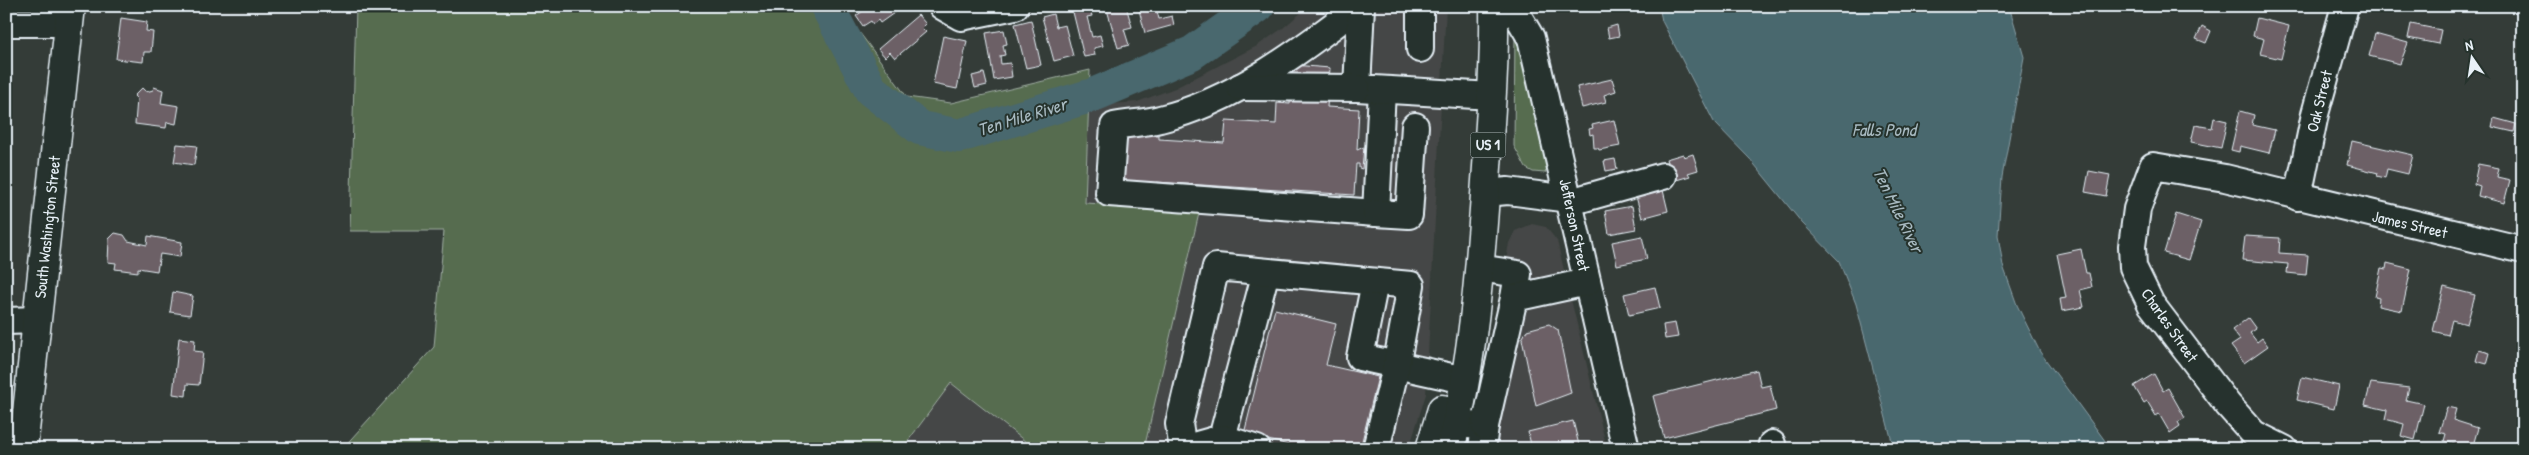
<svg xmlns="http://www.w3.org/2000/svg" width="2529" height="455" viewBox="0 0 2529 455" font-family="'Patrick Hand',sans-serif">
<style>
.built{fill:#454746}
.green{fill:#576c50;stroke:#a0aea4}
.water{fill:#48676e;stroke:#889ea5}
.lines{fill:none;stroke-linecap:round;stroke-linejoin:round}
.river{stroke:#48676e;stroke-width:34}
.building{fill:#6c6166;stroke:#e8f1f8}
.minor-casing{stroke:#e8f1f8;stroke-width:30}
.major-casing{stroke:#e8f1f8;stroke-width:31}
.minor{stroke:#26332d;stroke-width:26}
.major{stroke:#26332d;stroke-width:28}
.labels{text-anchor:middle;stroke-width:4;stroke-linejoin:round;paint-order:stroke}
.shield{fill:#26332d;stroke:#aeb8bb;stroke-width:1}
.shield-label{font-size:15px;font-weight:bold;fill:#e8f1f8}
.street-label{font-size:16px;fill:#e8f1f8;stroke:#26332d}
.water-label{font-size:18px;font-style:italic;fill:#a8bac1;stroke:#26332d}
</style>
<rect width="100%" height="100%" fill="#343c38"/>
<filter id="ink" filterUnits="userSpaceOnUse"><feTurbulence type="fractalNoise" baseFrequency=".02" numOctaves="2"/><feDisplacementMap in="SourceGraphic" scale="10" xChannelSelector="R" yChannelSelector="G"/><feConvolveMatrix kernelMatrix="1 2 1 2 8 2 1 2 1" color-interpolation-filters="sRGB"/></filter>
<g filter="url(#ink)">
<g class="built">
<path d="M 1309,6 L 1446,6 L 1426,394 L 1409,449 L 1144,449 L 1199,209 L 1085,203 L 1089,106 L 1137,102 L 1175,88 L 1257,46 L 1283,28 Z"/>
<path d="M 1532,224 L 1546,227 L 1557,241 L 1607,449 L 1467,449 L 1487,371 L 1509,243 L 1515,231 Z"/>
<path d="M 951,383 L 1035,449 L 902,449 Z"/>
</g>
<g class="green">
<path d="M 356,6 L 840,6 L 907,97 L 951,103 L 1090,70 L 1085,203 L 1200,209 L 1144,449 L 1035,449 L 951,383 L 902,449 L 342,449 L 434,347 L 444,231 L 350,231 Z"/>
<path d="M 1520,29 L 1547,168 L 1545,173 L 1533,172 L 1526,168 L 1514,146 L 1515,31 Z"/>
</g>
<path class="water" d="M 1659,6 L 2009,6 L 2024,57 L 2002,177 L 1998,235 L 2003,266 L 2017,305 L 2040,352 L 2111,449 L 1894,449 L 1856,304 L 1839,261 L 1802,223 L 1750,159 L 1714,122 L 1662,21 Z"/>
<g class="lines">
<path class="river" d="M 827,6 L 871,90 L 920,128 L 959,136 L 1093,95 L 1192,53 L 1258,6"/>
</g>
<g class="building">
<path d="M 870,6 L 900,6 L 901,8 L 880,23 L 878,20 L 873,24 L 871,21 L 863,26 L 856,16 Z"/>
<path d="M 1080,6 L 1085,6 L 1085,9 L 1090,8 L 1092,16 L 1087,17 L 1092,37 L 1100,35 L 1103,46 L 1094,48 L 1095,55 L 1084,57 L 1072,8 Z"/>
<path d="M 1106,6 L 1126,6 L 1132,27 L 1124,29 L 1129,45 L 1118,48 Z"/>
<path d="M 1138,6 L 1171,6 L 1157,11 L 1159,19 L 1172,16 L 1174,25 L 1145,33 Z"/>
<path d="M 1053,14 L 1056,27 L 1065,25 L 1073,56 L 1054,61 L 1042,17 Z"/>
<path d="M 918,15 L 926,24 L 922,28 L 926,32 L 895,58 L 890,52 L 885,57 L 878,49 Z"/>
<path d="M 121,18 L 147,22 L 146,31 L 153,32 L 151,52 L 144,52 L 143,62 L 116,59 Z"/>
<path d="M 2257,18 L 2289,26 L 2281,59 L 2260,54 L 2264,39 L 2253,36 Z"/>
<path d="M 1031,20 L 1041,65 L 1026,68 L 1015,24 Z"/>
<path d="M 2411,24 L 2441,30 L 2438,44 L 2408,38 Z"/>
<path d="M 1617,25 L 1619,36 L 1609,38 L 1607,28 Z"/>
<path d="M 2202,26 L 2211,31 L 2206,43 L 2196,39 Z"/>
<path d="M 1004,30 L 1007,44 L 1003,45 L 1005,55 L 1000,56 L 1001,64 L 1010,63 L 1012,77 L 994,80 L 986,33 Z"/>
<path d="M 2375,34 L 2408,43 L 2400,64 L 2369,56 Z"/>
<path d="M 943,36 L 967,41 L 957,89 L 933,84 Z"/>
<path d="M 1293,65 L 1330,68 L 1327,107 L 1359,109 L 1357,150 L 1364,147 L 1362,169 L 1359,168 L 1359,164 L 1356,164 L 1354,195 L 1156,182 L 1156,185 L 1120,183 L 1124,133 L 1159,135 L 1159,139 L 1224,143 L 1226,121 L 1276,124 L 1277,103 L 1290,104 Z"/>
<path d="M 984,73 L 987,85 L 975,88 L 972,76 Z"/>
<path d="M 1612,79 L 1616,91 L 1604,95 L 1606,102 L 1582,108 L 1577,87 Z"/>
<path d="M 154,87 L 163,90 L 161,103 L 179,106 L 176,124 L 167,122 L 166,128 L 135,124 L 137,99 L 134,96 L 142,88 L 146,92 L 153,90 Z"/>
<path d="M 2240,111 L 2254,115 L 2252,125 L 2275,130 L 2269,153 L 2240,146 L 2239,152 L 2231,150 Z"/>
<path d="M 2214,118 L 2227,121 L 2221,148 L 2191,142 L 2195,125 L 2212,128 Z"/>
<path d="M 2494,118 L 2516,124 L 2514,132 L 2492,127 Z"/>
<path d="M 1614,120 L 1620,146 L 1599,150 L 1598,148 L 1594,148 L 1593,134 L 1590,135 L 1589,129 L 1593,128 L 1592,125 Z"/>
<path d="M 2352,141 L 2413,155 L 2408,174 L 2387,169 L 2385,178 L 2377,176 L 2378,173 L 2347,165 Z"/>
<path d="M 177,144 L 197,146 L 194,165 L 174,162 Z"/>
<path d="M 1683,154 L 1684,157 L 1693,154 L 1698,170 L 1688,173 L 1690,176 L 1673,181 L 1666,159 Z"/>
<path d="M 1615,159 L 1617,169 L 1606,171 L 1604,161 Z"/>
<path d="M 2478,164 L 2499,168 L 2497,177 L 2510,180 L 2504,203 L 2478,196 L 2480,186 L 2474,184 Z"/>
<path d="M 2089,171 L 2110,175 L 2106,196 L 2085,192 Z"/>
<path d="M 1662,186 L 1668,211 L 1642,218 L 1635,193 Z"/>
<path d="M 1632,206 L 1636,229 L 1609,234 L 1605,211 Z"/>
<path d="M 2176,214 L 2201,222 L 2189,260 L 2164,253 Z"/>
<path d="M 115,233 L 124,235 L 128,241 L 147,245 L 148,236 L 182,242 L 180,257 L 160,254 L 157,271 L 138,268 L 138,272 L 115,269 L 116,263 L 108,262 L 109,239 Z"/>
<path d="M 1642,236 L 1647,259 L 1617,265 L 1612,242 Z"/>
<path d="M 2245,236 L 2280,238 L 2279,253 L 2308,255 L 2306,275 L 2287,273 L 2288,264 L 2242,260 Z"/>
<path d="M 2081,249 L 2086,273 L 2089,273 L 2092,287 L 2080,290 L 2084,307 L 2062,311 L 2060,299 L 2066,298 L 2057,254 Z"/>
<path d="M 2387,263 L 2411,269 L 2402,311 L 2378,306 L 2379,298 L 2375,297 L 2381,268 L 2386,269 Z"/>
<path d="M 1655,287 L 1660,308 L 1629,315 L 1624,294 Z"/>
<path d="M 2444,287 L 2475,295 L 2467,324 L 2452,320 L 2448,335 L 2433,331 Z"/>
<path d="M 173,292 L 193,296 L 190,315 L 170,312 Z"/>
<path d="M 1275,309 L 1336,324 L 1326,365 L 1378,377 L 1360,449 L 1305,449 L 1244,434 Z"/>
<path d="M 2248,318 L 2256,329 L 2250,333 L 2257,342 L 2262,338 L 2268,346 L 2244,363 L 2231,346 L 2240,340 L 2232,330 Z"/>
<path d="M 1675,323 L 1678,337 L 1665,339 L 1663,325 Z"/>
<path d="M 1549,324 L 1558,330 L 1571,393 L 1536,406 L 1522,339 L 1527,330 Z"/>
<path d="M 179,338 L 195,340 L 194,351 L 203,352 L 199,385 L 187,384 L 186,396 L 173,394 Z"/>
<path d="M 2479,350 L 2490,353 L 2487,364 L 2476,361 Z"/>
<path d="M 1757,370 L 1761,387 L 1770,385 L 1776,410 L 1664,438 L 1653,396 Z"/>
<path d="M 2154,374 L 2163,391 L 2168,388 L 2185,418 L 2178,422 L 2180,426 L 2170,433 L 2159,414 L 2156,416 L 2147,401 L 2144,403 L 2134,386 Z"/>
<path d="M 2302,377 L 2339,386 L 2334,409 L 2297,400 Z"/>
<path d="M 2371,383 L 2409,388 L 2406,400 L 2424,404 L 2415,440 L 2401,436 L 2404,424 L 2385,419 L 2387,410 L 2365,405 Z"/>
<path d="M 2447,407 L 2456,409 L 2453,420 L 2478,428 L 2472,449 L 2444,441 L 2446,434 L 2439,432 Z"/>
<path d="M 1573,421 L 1580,449 L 1532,449 L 1528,432 Z"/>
</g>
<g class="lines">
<defs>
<g id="minor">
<path d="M 942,6 L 961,17 L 1015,6"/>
<path d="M 1359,6 C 1301,51 1232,102 1160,119 C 1145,123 1129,123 1114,126 L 1109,193 L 1376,213 L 1382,90"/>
<path d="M 1361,6 L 1357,88 L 1492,96"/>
<path d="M 1512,6 L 1531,38 L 1626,449"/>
<path d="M 6,23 L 69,23"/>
<path d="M 1420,49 L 1420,6"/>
<path d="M 1240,87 L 1357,88"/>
<path d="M 1485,193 L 1508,191 L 1569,199"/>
<path d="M 2298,197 L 2315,114 L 2345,6"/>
<path d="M 1570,202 L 1663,176"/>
<path d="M 1376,213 L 1409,215 L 1415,126"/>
<path d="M 1479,268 L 1518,274 L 1514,298"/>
<path d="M 1375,282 L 1360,357 L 1451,377"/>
<path d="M 6,321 L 37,320"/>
<path d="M 1467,425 L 1485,426 L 1482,449"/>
<path d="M 1485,426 L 1514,298 L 1587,282"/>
<path d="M 1222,438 L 1266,272"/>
<path d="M 1772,444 L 1773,449"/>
<path d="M 1183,449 L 1179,424 L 1216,267 L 1411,285 L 1396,367 L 1376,449"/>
<path d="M 1183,449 L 1222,438 L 1257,449"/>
<path d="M 2284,449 L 2254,434 L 2228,405 L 2151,304 L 2133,267 L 2132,246 L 2137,209 L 2153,166 L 2225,178 L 2523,250"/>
</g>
<g id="major">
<path d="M 23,449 L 71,6"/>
<path d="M 1430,449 L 1442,409"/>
<path d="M 1450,449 C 1473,364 1480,269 1486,181 C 1490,123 1495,65 1494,6"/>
</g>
</defs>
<use href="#minor" class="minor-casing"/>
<use href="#major" class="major-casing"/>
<use href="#minor" class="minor"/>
<use href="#major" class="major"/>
</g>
</g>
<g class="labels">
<rect class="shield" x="1470.5" y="132.5" width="35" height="25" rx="4"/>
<g class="shield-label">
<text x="1488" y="150">US 1</text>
</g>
<g class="street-label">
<text transform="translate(2319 101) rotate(-76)" y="6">Oak Street</text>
<text transform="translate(2410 224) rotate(13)" y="6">James Street</text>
<text transform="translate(1575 225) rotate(78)" y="6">Jefferson Street</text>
<text transform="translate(47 227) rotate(-84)" y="6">South Washington Street</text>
<text transform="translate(2170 325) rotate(55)" y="6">Charles Street</text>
</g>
<g class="water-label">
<text transform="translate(1022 117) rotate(-17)" y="6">Ten Mile River</text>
<text x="1884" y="136">Falls Pond</text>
<text transform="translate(1898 210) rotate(64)" y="6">Ten Mile River</text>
</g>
</g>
<rect width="2529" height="455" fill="none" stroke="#26332d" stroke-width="25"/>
<rect x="12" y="12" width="2504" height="430" fill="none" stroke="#e8f1f8" stroke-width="2" filter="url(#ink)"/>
<g transform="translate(2472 58) rotate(347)" stroke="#26332d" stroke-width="4" paint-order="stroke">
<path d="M0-4L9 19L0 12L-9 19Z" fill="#e8f1f8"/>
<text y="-8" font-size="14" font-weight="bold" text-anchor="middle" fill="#e8f1f8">N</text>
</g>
</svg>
